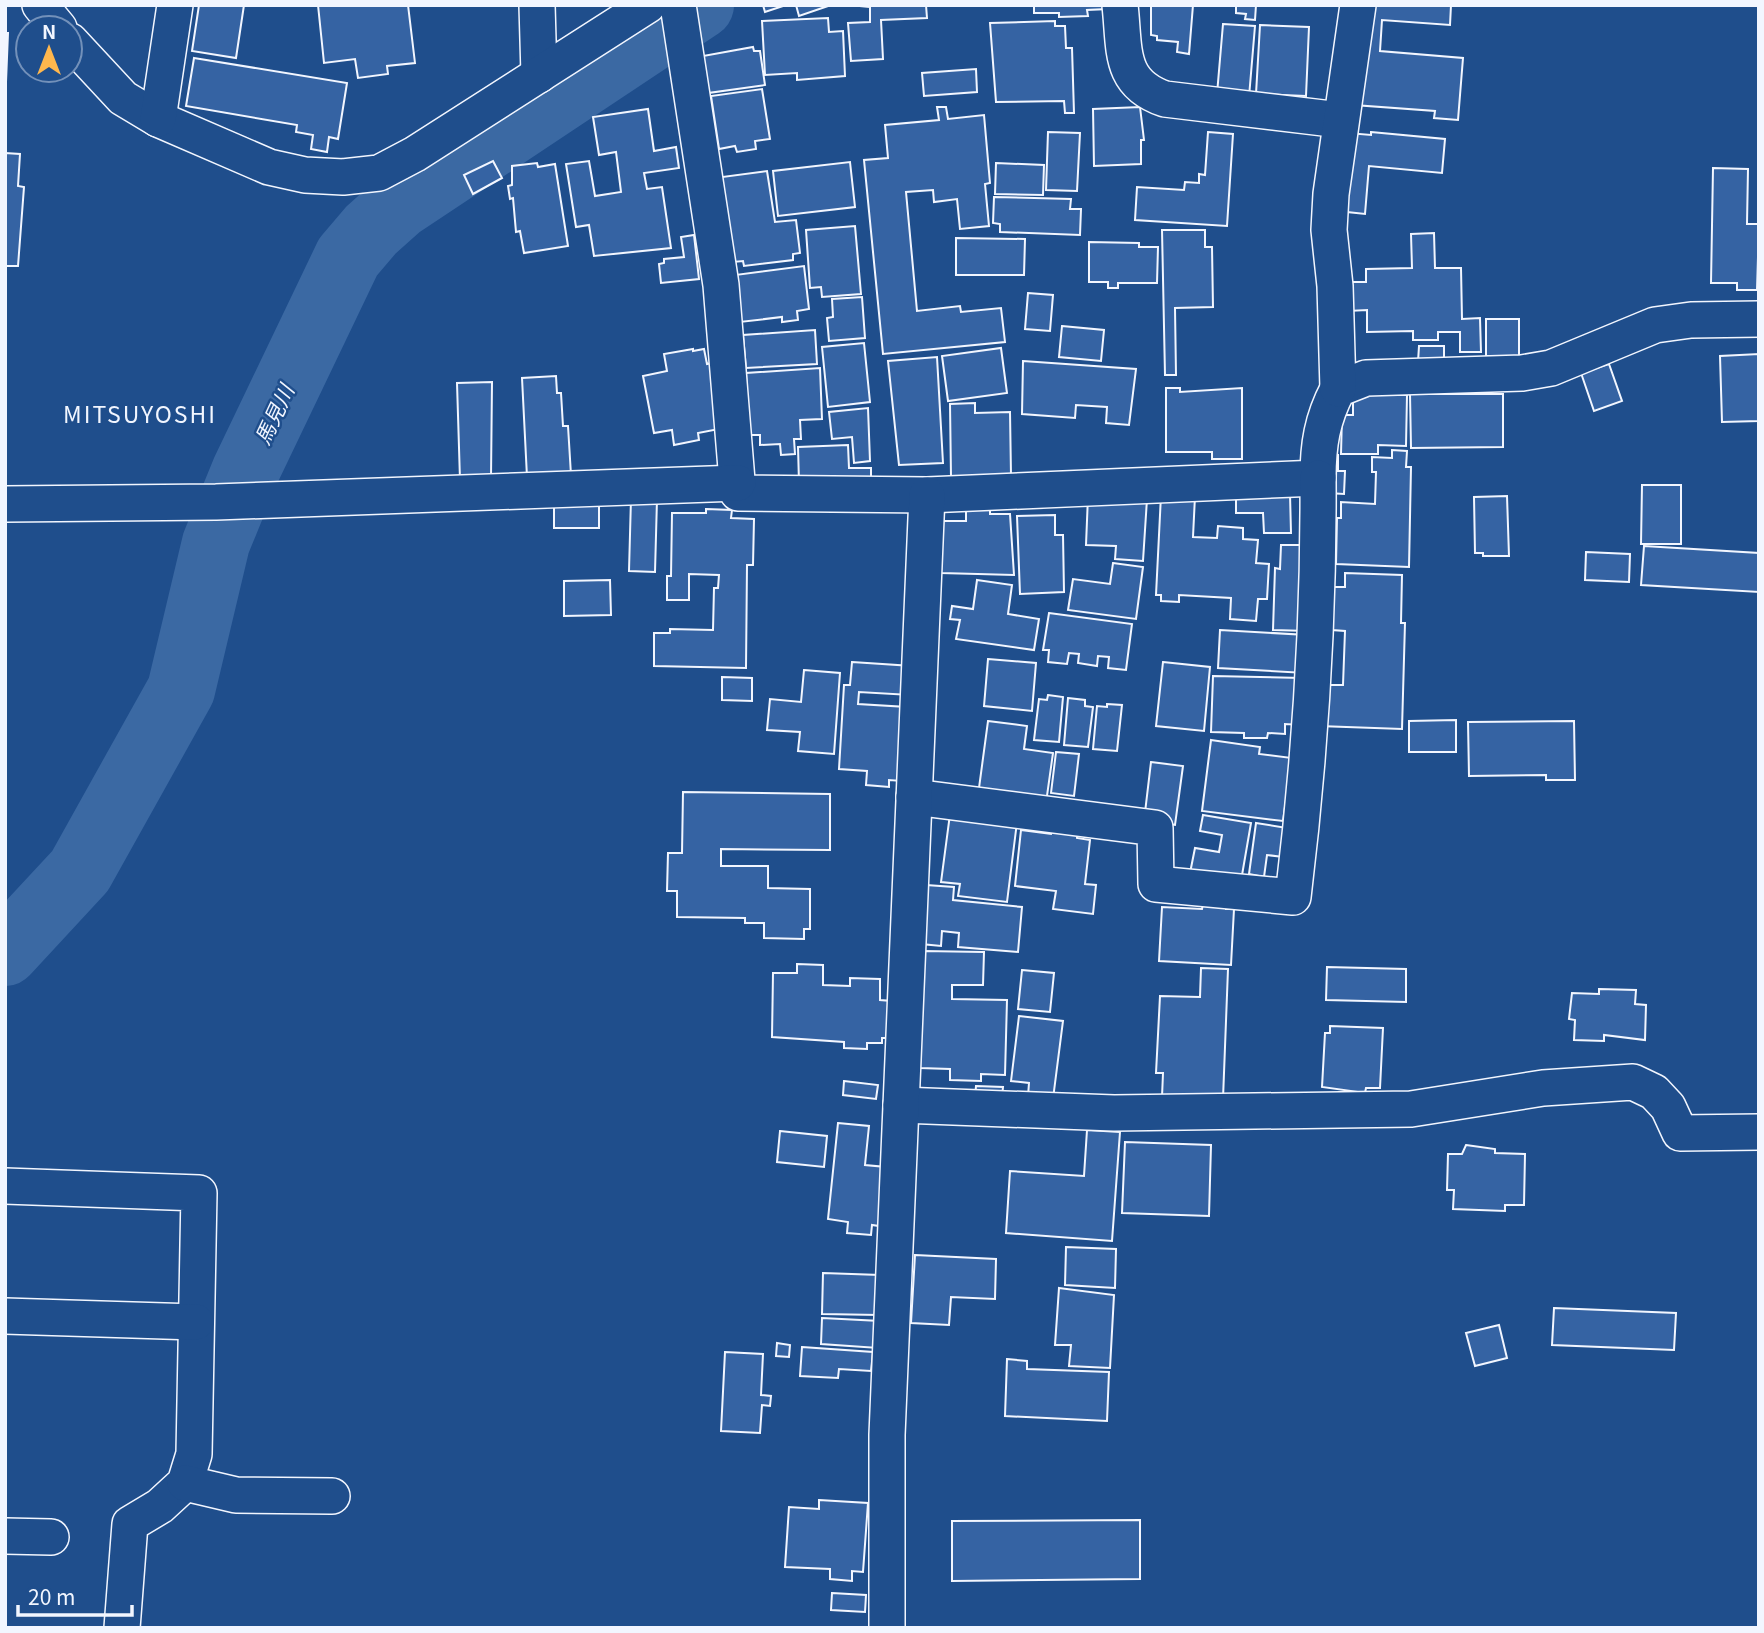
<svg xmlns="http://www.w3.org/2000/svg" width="1764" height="1633" viewBox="0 0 1764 1633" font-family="Georgia,'Noto Sans JP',serif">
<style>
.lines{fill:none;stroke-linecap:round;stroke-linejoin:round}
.river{stroke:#3b69a3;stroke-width:68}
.building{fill:#3563a3;stroke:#f2f6ff;stroke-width:2}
.minor-casing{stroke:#f2f6ff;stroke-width:38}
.minor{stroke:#1f4e8c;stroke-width:35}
.labels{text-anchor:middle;stroke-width:5;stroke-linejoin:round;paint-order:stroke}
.water-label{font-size:21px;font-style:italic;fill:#f2f6ff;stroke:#1f4e8c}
.quarter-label{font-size:23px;letter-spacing:2px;fill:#f2f6ff;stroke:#1f4e8c}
</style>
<rect width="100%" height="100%" fill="#1f4e8c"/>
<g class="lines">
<path class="river" d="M 5,952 L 80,871 L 181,690 L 216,543 L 245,472 L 348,257 L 371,230 L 399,205 L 700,5"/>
</g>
<g class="building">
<path d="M 199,5 L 244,5 L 236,58 L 192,51 Z"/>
<path d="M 318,5 L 408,5 L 415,63 L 387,66 L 388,74 L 358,78 L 355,59 L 324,63 Z"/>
<path d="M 763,5 L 786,5 L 765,12 Z"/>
<path d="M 796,5 L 831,5 L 799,16 Z"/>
<path d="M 849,5 L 926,5 L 927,18 L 881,20 L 883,59 L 851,61 L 848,23 L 870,22 L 870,7 Z"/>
<path d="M 1034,5 L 1108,5 L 1108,9 L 1087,10 L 1088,16 L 1059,17 L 1059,13 L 1034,13 Z"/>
<path d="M 1151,5 L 1193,5 L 1189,54 L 1177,52 L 1178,42 L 1157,40 L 1157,36 L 1151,35 Z"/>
<path d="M 1236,5 L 1256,5 L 1255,20 L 1245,19 L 1246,14 L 1236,13 Z"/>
<path d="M 1362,5 L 1451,5 L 1450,25 L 1382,20 L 1380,51 L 1463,58 L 1458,120 L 1434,118 L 1435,111 L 1354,105 Z"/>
<path d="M 828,18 L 829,32 L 843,31 L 845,76 L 797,80 L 797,73 L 765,75 L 762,21 Z"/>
<path d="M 1055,21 L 1055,26 L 1065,26 L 1066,48 L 1072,48 L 1074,113 L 1065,113 L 1064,101 L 996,102 L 990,23 Z"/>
<path d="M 1223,24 L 1255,26 L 1249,97 L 1217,94 Z"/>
<path d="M 1260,25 L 1309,27 L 1306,96 L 1256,94 Z"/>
<path d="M 5,33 L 8,33 L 6,82 L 5,82 Z"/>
<path d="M 753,47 L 754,51 L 760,51 L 765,85 L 708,93 L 703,56 Z"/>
<path d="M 194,58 L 347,83 L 338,139 L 329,137 L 327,152 L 311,149 L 313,135 L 296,132 L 297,125 L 186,106 Z"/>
<path d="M 976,69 L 977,92 L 924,96 L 922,73 Z"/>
<path d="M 762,89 L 770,139 L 755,141 L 756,149 L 737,152 L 735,146 L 719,149 L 711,96 Z"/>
<path d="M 937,107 L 946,107 L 948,119 L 984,115 L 990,183 L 985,184 L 989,226 L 960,229 L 957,199 L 934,202 L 933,190 L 906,192 L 917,311 L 960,306 L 961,312 L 1001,308 L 1005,342 L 883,354 L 864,160 L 888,158 L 885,125 L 939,120 Z"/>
<path d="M 1140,107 L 1144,140 L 1141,140 L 1141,164 L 1094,166 L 1093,109 Z"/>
<path d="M 648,109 L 654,151 L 676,147 L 679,168 L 644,173 L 647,189 L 662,187 L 671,248 L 594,256 L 589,225 L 576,227 L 566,164 L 589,161 L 595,196 L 621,192 L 616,152 L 599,155 L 593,117 Z"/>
<path d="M 1048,132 L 1080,133 L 1077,191 L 1046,190 Z"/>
<path d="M 1208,132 L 1233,134 L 1227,226 L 1135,220 L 1137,187 L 1184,190 L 1185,182 L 1199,183 L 1199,174 L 1205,175 Z"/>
<path d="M 1371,132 L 1445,139 L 1442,173 L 1369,166 L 1365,214 L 1338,211 L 1348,133 L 1371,135 Z"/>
<path d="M 5,153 L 20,154 L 18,186 L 24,187 L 18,266 L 5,266 Z"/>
<path d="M 493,161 L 502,178 L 473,194 L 464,175 Z"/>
<path d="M 850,162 L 855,207 L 778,216 L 773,171 Z"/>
<path d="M 537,163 L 538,167 L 555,164 L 568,246 L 524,253 L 520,231 L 516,232 L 513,198 L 510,199 L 508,186 L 512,185 L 512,166 Z"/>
<path d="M 996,163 L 1044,165 L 1043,195 L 995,194 Z"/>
<path d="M 1713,168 L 1748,169 L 1747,224 L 1759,224 L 1757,290 L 1737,290 L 1737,283 L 1711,283 Z"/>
<path d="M 767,171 L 775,222 L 796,220 L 800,253 L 793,254 L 793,260 L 744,266 L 743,261 L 733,262 L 722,177 Z"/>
<path d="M 994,197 L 1071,199 L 1070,209 L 1081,209 L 1080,235 L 1000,232 L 1000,224 L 993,223 Z"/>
<path d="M 855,226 L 861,294 L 822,297 L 821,287 L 810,288 L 806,230 Z"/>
<path d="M 1162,230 L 1205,230 L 1205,247 L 1212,247 L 1213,307 L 1175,308 L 1176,375 L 1165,375 Z"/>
<path d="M 1434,233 L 1435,268 L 1461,268 L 1462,319 L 1480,318 L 1481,352 L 1460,352 L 1460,332 L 1438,332 L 1438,340 L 1413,340 L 1413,331 L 1367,332 L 1367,310 L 1348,311 L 1347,282 L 1366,282 L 1366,269 L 1412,268 L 1411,234 Z"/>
<path d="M 694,235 L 699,279 L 661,283 L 659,264 L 664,263 L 664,259 L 684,257 L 681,237 Z"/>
<path d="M 956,238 L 1025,239 L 1024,275 L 956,275 Z"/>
<path d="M 1089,242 L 1139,243 L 1139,247 L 1158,247 L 1157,283 L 1118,283 L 1118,288 L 1108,288 L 1108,282 L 1089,282 Z"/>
<path d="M 804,266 L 809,309 L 797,311 L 798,320 L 782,322 L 782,317 L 740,322 L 735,275 Z"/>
<path d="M 1028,293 L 1053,295 L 1050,331 L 1025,329 Z"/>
<path d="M 862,297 L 865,338 L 829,341 L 827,318 L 833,317 L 832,299 Z"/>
<rect x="1486" y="319" width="33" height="37"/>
<path d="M 1062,326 L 1104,330 L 1101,361 L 1059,357 Z"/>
<path d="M 815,330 L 817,364 L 746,368 L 743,335 Z"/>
<path d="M 864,343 L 870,402 L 828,407 L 822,347 Z"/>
<path d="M 1419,346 L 1444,346 L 1444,362 L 1418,362 Z"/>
<path d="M 1001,348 L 1007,393 L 948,401 L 942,356 Z"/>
<path d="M 693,349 L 693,351 L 704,349 L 707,364 L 712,363 L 724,428 L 698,433 L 699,440 L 674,445 L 672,430 L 654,433 L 643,376 L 667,371 L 664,354 Z"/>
<path d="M 1759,354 L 1759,421 L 1722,422 L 1720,356 Z"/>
<path d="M 937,357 L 943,463 L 899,465 L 888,361 Z"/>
<path d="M 1023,361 L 1136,369 L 1129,425 L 1106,423 L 1107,407 L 1076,405 L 1075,418 L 1022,414 Z"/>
<path d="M 1609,364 L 1622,401 L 1594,411 L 1581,373 Z"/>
<path d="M 820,368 L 822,419 L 800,420 L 801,439 L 794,439 L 795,454 L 781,455 L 780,444 L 760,445 L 760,435 L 749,435 L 746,373 Z"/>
<path d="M 556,376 L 557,393 L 561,393 L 563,426 L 568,426 L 571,475 L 527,477 L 522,378 Z"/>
<path d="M 492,382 L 491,478 L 460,480 L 457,383 Z"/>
<path d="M 1166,388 L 1180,388 L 1180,392 L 1242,388 L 1242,459 L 1212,459 L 1212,452 L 1166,452 Z"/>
<path d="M 1353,394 L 1407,395 L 1406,446 L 1378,445 L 1378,454 L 1341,454 L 1342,415 L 1353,415 Z"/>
<path d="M 1410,394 L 1503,394 L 1503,447 L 1411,448 Z"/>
<path d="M 975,403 L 975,413 L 1010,412 L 1011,476 L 951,477 L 950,404 Z"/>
<path d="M 868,408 L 870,461 L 854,463 L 852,437 L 832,439 L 829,412 Z"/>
<path d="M 848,445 L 849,468 L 871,468 L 871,481 L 799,483 L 798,447 Z"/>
<path d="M 1392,450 L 1407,451 L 1406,467 L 1411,467 L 1409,567 L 1336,564 L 1337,518 L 1341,518 L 1341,502 L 1375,504 L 1376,472 L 1372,472 L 1372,457 L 1392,458 Z"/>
<path d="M 1329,454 L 1338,455 L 1338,471 L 1345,471 L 1344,494 L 1328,493 Z"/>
<path d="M 1642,485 L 1681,485 L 1681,544 L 1641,544 Z"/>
<path d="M 1290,494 L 1291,533 L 1264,533 L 1263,513 L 1236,513 L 1236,495 Z"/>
<path d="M 1161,495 L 1195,496 L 1193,537 L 1217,538 L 1218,526 L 1243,528 L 1243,539 L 1258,540 L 1256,563 L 1269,564 L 1267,599 L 1258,599 L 1256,621 L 1230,619 L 1231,598 L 1179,595 L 1179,602 L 1161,601 L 1161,595 L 1156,595 Z"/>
<path d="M 1088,496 L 1147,499 L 1143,561 L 1115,559 L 1116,546 L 1086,545 Z"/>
<path d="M 1507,496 L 1509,556 L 1483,556 L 1483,553 L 1475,553 L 1474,497 Z"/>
<path d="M 631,498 L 657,499 L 655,572 L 629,571 Z"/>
<path d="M 599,499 L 599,528 L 554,528 L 554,502 Z"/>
<path d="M 966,505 L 990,505 L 990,514 L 1010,514 L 1014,575 L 941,573 L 937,521 L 966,521 Z"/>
<path d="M 706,509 L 732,510 L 731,518 L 754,519 L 753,565 L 747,565 L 746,668 L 654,666 L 654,633 L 670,633 L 670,629 L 713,630 L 714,588 L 718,588 L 719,575 L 689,574 L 689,600 L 667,600 L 667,576 L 671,576 L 672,513 L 706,513 Z"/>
<path d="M 1055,515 L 1055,535 L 1063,535 L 1064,592 L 1020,594 L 1017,516 Z"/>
<path d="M 1281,545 L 1305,545 L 1308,631 L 1273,630 L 1275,568 L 1280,569 Z"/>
<path d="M 1644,546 L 1759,553 L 1759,592 L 1641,585 Z"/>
<path d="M 1586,552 L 1630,554 L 1629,582 L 1585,580 Z"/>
<path d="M 1113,563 L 1143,567 L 1136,619 L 1068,610 L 1073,579 L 1110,584 Z"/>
<path d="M 1345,573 L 1402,575 L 1401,623 L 1405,623 L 1402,729 L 1319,726 L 1320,685 L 1343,685 L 1345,631 L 1332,630 L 1333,587 L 1345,587 Z"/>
<path d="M 610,580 L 611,615 L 564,616 L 564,581 Z"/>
<path d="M 977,580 L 1012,585 L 1008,614 L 1039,619 L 1034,650 L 956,639 L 960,620 L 950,619 L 952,606 L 973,609 Z"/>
<path d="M 1049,613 L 1132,624 L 1126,670 L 1108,668 L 1109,657 L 1098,656 L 1097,666 L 1078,663 L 1079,654 L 1069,653 L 1067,664 L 1048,662 L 1049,650 L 1043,650 Z"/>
<path d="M 1220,630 L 1307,635 L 1305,673 L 1218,668 Z"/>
<path d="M 988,659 L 1036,663 L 1032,711 L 984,706 Z"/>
<path d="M 852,662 L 912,666 L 910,695 L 859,692 L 858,704 L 907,707 L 902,781 L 889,780 L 889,787 L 866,785 L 867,771 L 839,769 L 844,685 L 850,685 Z"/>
<path d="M 1163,662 L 1210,667 L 1204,731 L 1156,726 Z"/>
<path d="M 804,670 L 840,673 L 834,754 L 798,751 L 800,732 L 767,730 L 770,699 L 801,702 Z"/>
<path d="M 1213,676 L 1302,678 L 1301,725 L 1285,724 L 1285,734 L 1268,733 L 1267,738 L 1244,738 L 1244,733 L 1211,732 Z"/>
<path d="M 722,677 L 752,678 L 752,701 L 722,700 Z"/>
<path d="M 1048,695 L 1063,697 L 1059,742 L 1034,740 L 1039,699 L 1047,700 Z"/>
<path d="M 1068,698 L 1085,700 L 1085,706 L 1093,707 L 1088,747 L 1064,745 Z"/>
<path d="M 1107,704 L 1122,705 L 1117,751 L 1093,749 L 1097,706 L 1107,707 Z"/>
<path d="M 1456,720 L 1456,752 L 1409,752 L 1409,721 Z"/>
<path d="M 988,721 L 1027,726 L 1024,749 L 1053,753 L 1046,803 L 979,788 Z"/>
<path d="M 1574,721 L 1575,780 L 1546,780 L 1546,775 L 1469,776 L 1468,722 Z"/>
<path d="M 1211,740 L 1260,747 L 1259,754 L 1292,758 L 1283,821 L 1202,811 Z"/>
<path d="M 1056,752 L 1079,754 L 1074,796 L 1051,793 Z"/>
<path d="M 1151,762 L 1183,766 L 1175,825 L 1144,821 Z"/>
<path d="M 683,792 L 830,794 L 830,850 L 721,849 L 721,866 L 768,866 L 768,888 L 810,889 L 810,929 L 804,929 L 804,939 L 764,938 L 764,923 L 745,923 L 745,918 L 677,917 L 677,891 L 667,891 L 668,853 L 682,853 Z"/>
<path d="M 950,814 L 1017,822 L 1007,902 L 958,896 L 960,884 L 941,882 Z"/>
<path d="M 1203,815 L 1251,823 L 1241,881 L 1190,873 L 1195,848 L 1219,852 L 1222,835 L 1200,831 Z"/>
<path d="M 1256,823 L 1287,828 L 1283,857 L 1267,855 L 1264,877 L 1249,874 Z"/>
<path d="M 1052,828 L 1077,831 L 1077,838 L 1090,840 L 1085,884 L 1096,885 L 1093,914 L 1053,909 L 1056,891 L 1015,886 L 1021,830 L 1051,834 Z"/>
<path d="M 926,885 L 954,887 L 953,900 L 1022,907 L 1018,952 L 958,947 L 959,933 L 942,931 L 941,946 L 921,944 Z"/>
<path d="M 1203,904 L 1226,905 L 1226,909 L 1234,909 L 1231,965 L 1159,961 L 1162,907 L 1202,909 Z"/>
<path d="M 923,951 L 984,952 L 983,985 L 952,985 L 952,999 L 1007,1000 L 1005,1075 L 981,1074 L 981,1081 L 950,1080 L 950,1069 L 920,1068 Z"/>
<path d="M 797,964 L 823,965 L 823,985 L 850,986 L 850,978 L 880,979 L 880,1000 L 892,1001 L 891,1038 L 882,1038 L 882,1043 L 867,1043 L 867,1049 L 844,1048 L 844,1042 L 772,1037 L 773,973 L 797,973 Z"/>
<path d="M 1327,967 L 1406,969 L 1406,1002 L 1326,1000 Z"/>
<path d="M 1201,968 L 1228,969 L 1223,1099 L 1162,1097 L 1163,1073 L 1156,1073 L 1160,996 L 1200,997 Z"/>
<path d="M 1022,970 L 1054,973 L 1050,1012 L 1018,1009 Z"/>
<path d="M 1599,989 L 1636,990 L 1635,1004 L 1646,1005 L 1645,1040 L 1604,1035 L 1604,1041 L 1574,1040 L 1575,1020 L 1569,1019 L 1572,993 L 1599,994 Z"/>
<path d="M 1019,1016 L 1063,1021 L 1053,1099 L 1028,1096 L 1029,1083 L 1011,1081 Z"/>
<path d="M 1330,1026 L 1383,1028 L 1380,1088 L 1366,1088 L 1365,1093 L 1322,1087 L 1325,1033 L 1330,1033 Z"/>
<path d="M 844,1081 L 878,1085 L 876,1099 L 843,1095 Z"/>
<path d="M 976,1086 L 1003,1087 L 1002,1097 L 975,1097 Z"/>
<path d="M 838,1123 L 869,1126 L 865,1165 L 886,1167 L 879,1226 L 872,1225 L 871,1235 L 847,1233 L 848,1222 L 828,1219 Z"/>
<path d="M 1087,1130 L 1120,1132 L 1112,1241 L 1006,1233 L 1010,1171 L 1084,1176 Z"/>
<path d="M 780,1131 L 827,1136 L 824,1167 L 777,1162 Z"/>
<path d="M 1125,1142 L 1211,1145 L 1209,1216 L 1122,1213 Z"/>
<path d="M 1466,1145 L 1495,1149 L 1495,1153 L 1525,1154 L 1524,1205 L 1505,1205 L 1505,1211 L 1453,1209 L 1454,1190 L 1447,1190 L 1448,1154 L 1462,1154 Z"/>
<path d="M 1066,1247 L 1116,1249 L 1115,1288 L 1065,1285 Z"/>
<path d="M 915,1255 L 996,1259 L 995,1299 L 951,1297 L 949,1325 L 911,1323 Z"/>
<path d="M 823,1273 L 880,1275 L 879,1315 L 822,1314 Z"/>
<path d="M 1059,1288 L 1114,1295 L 1110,1368 L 1069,1366 L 1071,1345 L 1055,1345 Z"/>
<path d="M 1554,1308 L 1676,1313 L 1674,1350 L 1552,1345 Z"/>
<path d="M 822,1318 L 880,1321 L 878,1348 L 821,1344 Z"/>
<path d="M 1499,1325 L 1507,1358 L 1475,1366 L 1466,1333 Z"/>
<path d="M 777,1343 L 790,1345 L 789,1357 L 776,1356 Z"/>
<path d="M 802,1347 L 873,1352 L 871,1371 L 839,1369 L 838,1378 L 800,1376 Z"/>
<path d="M 725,1352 L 763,1354 L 761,1395 L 771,1396 L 770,1406 L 762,1405 L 760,1433 L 721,1431 Z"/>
<path d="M 1007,1359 L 1027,1361 L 1027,1369 L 1109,1372 L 1107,1421 L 1005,1416 Z"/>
<path d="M 819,1500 L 868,1503 L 863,1572 L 852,1571 L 852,1581 L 830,1579 L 830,1569 L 785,1567 L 789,1507 L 819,1509 Z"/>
<path d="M 1140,1520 L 1140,1579 L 952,1581 L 952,1521 Z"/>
<path d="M 832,1593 L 866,1595 L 865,1612 L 831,1610 Z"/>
</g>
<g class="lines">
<defs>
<g id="minor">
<path d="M 40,5 L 59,28"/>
<path d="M 537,5 L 539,75"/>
<path d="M 678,5 L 721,285 L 738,493 L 927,495 L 1318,478 C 1318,445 1322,419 1338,389 L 1366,378 L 1522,373 L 1551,368 L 1655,325 L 1691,320 L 1759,319"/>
<path d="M 1120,5 C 1125,49 1118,83 1165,99 L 1340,120"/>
<path d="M 70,41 L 123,98 L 158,119 L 269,167 L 305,175 L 343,177 L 379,173 L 415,154 L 648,5"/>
<path d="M 158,119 L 175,5"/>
<path d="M 1338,389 L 1335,286 L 1329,230 L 1331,194 L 1358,5"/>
<path d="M 5,504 L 216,502 L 738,483"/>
<path d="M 914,797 L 1155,828 L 1156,884 L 1293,897 C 1310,758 1319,618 1318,478"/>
<path d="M 901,1105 L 1114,1113 L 1411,1109 L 1543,1088 L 1633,1082 L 1654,1092 L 1668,1107 L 1680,1133 L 1759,1132"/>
<path d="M 5,1186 L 199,1193 L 194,1454 L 185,1483 L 160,1506 L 130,1524 L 122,1628"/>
<path d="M 5,1316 L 196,1322"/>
<path d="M 185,1483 L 236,1495 L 332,1496"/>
<path d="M 5,1536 L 51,1537"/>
<path d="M 887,1628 L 887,1435 L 927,495"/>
</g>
</defs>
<use href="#minor" class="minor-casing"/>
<use href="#minor" class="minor"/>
</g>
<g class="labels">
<g class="water-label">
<text transform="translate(275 415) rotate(-65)" y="7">馬見川</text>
</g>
<g class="quarter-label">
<text x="140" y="423">MITSUYOSHI</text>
</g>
</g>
<rect width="1764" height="1633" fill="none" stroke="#f2f6ff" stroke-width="14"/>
<g transform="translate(49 49)"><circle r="33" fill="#1f4e8c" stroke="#7391ba" stroke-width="2"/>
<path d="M0-5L12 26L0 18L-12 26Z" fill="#ffb74d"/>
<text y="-10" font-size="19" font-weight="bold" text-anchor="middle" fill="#f2f6ff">N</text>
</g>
<path d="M18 1605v10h114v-10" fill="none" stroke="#f2f6ff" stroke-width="3.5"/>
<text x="28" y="1605" font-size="21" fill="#f2f6ff" stroke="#1f4e8c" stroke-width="5" paint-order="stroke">20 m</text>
</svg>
